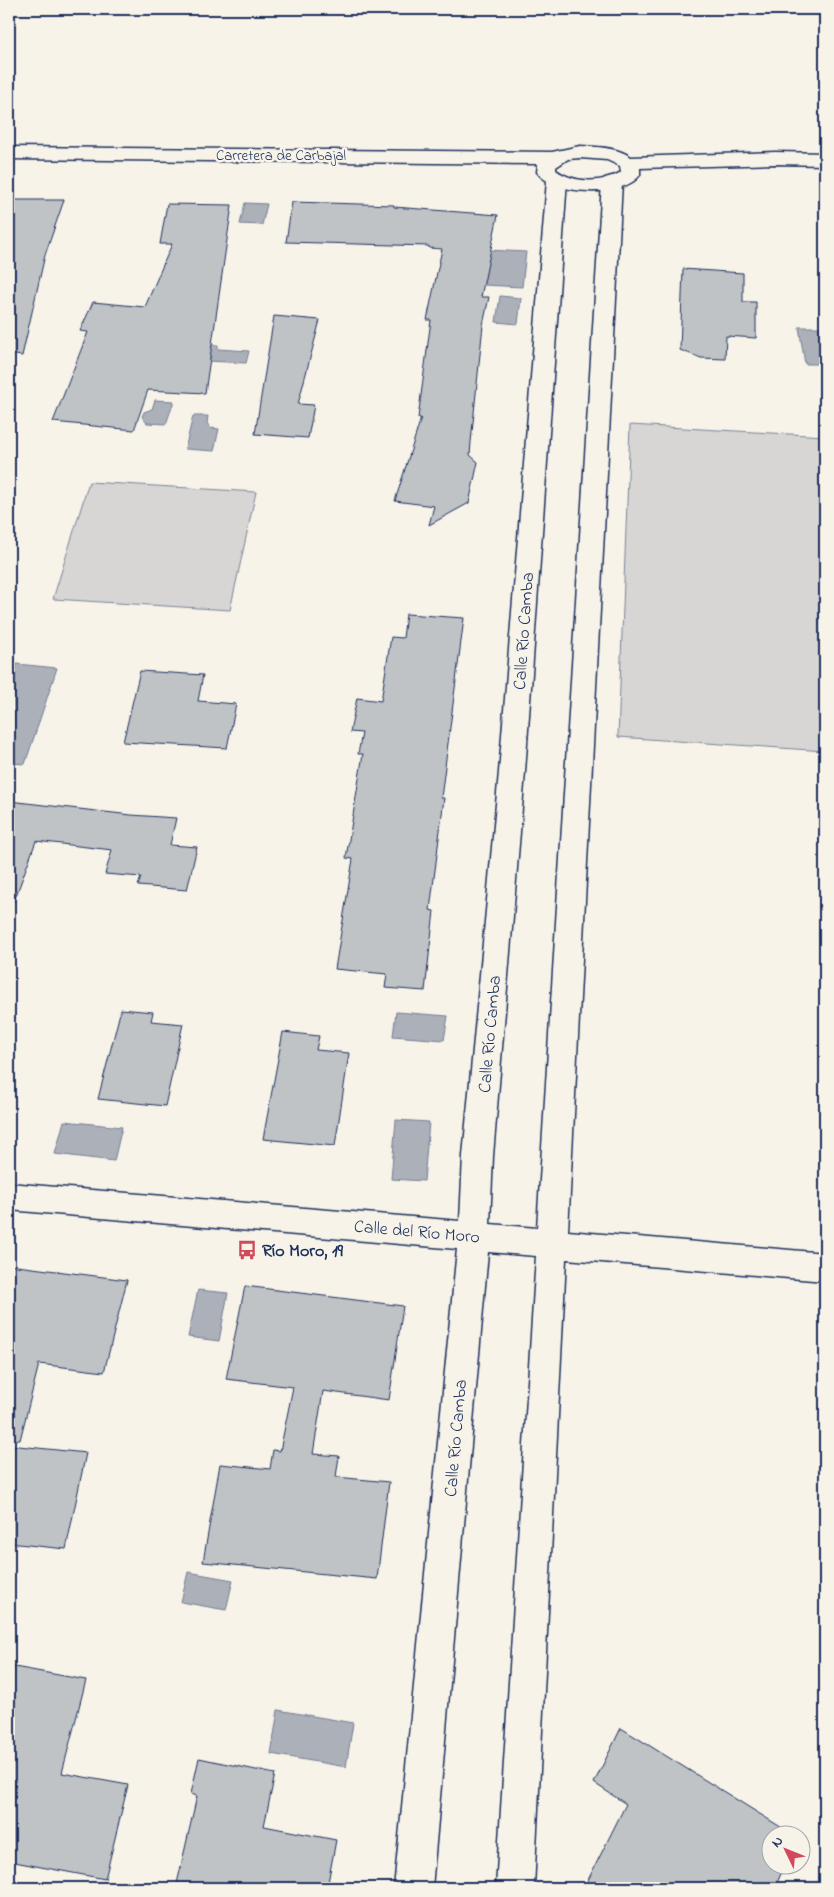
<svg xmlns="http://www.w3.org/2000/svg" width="834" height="1897" viewBox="0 0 834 1897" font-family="'Indie Flower',sans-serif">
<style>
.green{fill:#d7d6d4;stroke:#798299}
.water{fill:#acb0b9;stroke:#727c95}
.building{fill:#c0c3c5;stroke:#1b2f5e}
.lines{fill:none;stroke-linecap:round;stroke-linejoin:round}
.minor-casing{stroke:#1b2f5e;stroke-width:3}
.tertiary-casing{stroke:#1b2f5e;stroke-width:3}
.minor{fill:#f7f3e8;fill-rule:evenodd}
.tertiary{fill:#f7f3e8;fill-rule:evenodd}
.labels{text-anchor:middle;stroke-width:5;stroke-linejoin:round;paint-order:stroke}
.far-street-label{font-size:15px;fill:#1b2f5e;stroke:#f7f3e8}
.street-label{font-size:18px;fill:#1b2f5e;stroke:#f7f3e8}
.poi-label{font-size:18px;font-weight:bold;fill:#1b2f5e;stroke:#f7f3e8;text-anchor:start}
</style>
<rect width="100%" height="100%" fill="#f7f3e8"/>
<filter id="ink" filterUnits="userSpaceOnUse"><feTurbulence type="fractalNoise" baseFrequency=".02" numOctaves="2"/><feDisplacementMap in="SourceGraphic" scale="10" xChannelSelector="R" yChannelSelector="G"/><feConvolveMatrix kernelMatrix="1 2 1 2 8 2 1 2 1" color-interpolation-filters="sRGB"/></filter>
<g filter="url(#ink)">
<g class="green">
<path d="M 630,425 L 825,436 L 825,751 L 618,737 Z"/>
<path d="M 89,482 L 256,492 L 230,610 L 53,599 Z"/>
</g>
<g class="water">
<path d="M 245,203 L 267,204 L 262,225 L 240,224 Z"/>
<path d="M 488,250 L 526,252 L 522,287 L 484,285 Z"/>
<path d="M 500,296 L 521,298 L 518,324 L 496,322 Z"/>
<path d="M 799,327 L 825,327 L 825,364 L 805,364 Z"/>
<path d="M 211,345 L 218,345 L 218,349 L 249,351 L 246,363 L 207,361 Z"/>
<path d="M 155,400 L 174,401 L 166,424 L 147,423 L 142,417 L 144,412 L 152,409 Z"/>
<path d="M 193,416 L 208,416 L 207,423 L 210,428 L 219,429 L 214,451 L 185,449 Z"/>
<path d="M 17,664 L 57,668 L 25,764 L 9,763 L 9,689 Z"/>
<path d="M 396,1012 L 448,1016 L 444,1040 L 393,1036 Z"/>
<path d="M 396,1120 L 429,1122 L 424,1181 L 391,1179 Z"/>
<path d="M 64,1121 L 122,1127 L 114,1161 L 55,1154 Z"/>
<path d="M 198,1290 L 228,1293 L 219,1341 L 188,1337 Z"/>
<path d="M 188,1572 L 233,1580 L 226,1610 L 181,1602 Z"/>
<path d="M 278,1710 L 353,1723 L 346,1767 L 271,1754 Z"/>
</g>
<g class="building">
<path d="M 9,200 L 64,200 L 45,255 L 22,356 L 9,354 Z"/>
<path d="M 292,202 L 394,205 L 394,207 L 498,215 L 481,297 L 489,297 L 483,325 L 471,442 L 470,455 L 478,462 L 469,503 L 429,525 L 434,506 L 395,501 L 421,418 L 418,418 L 431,320 L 427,320 L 442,249 L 429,248 L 429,246 L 286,242 Z"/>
<path d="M 167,204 L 232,205 L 205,393 L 148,390 L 134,430 L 53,422 L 88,332 L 80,331 L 93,302 L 145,307 L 172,244 L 160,244 Z"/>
<path d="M 683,269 L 743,273 L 743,302 L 756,302 L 756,338 L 726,336 L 725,359 L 701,358 L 680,350 Z"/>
<path d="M 274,316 L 320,320 L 298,404 L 314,405 L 308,438 L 255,434 Z"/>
<path d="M 406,614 L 464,618 L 441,798 L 444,798 L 430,910 L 434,911 L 425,991 L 385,988 L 387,974 L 335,969 L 353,859 L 346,858 L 363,754 L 358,754 L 362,733 L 350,732 L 357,698 L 381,701 L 391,637 L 403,638 Z"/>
<path d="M 140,671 L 203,675 L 198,701 L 236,704 L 227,748 L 123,742 Z"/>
<path d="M 9,801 L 131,815 L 176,818 L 170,845 L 197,847 L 187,890 L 138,886 L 141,877 L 105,874 L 112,850 L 36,841 L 13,904 L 9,903 Z"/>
<path d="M 121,1009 L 153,1012 L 151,1021 L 183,1024 L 165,1106 L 98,1099 Z"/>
<path d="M 283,1032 L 319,1036 L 316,1050 L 349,1053 L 335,1146 L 263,1139 Z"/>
<path d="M 9,1265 L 127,1280 L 104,1372 L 39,1364 L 20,1440 L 9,1439 Z"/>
<path d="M 245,1286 L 403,1306 L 389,1400 L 323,1391 L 313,1454 L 339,1456 L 336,1477 L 389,1482 L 377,1579 L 203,1562 L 220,1464 L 270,1469 L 273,1450 L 280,1451 L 293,1387 L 226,1379 Z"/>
<path d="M 9,1445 L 86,1453 L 66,1549 L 9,1543 Z"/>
<path d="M 9,1666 L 86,1680 L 62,1773 L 128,1785 L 105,1879 L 9,1861 Z"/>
<path d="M 621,1728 L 792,1834 L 772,1834 L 772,1864 L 785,1864 L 775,1888 L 584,1888 L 626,1804 L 594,1783 Z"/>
<path d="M 199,1758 L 275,1774 L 264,1826 L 336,1840 L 327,1888 L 176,1888 L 197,1796 L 191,1794 Z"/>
</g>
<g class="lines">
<defs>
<path id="minor" d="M 557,174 L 564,176 L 567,180 L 525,772 L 493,1156 L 490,1224 L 537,1228 L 602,182 L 605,178 L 612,176 L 619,178 L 622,182 L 568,1231 L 825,1253 L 825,1281 L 566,1259 L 534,1888 L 496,1888 L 536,1256 L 488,1252 L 432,1888 L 394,1888 L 457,1249 L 9,1210 L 9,1183 L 460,1221 L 463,1156 L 499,772 L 547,180 L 550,176 Z"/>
<path id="tertiary" d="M 580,146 C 597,147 617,147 631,157 L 775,152 L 825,153 L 825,165 L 775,164 L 640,168 L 640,175 C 624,198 554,196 537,172 L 538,164 L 9,159 L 9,147 L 552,152 ZM 580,158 L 607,160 L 620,166 L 621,172 C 602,184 573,183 556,170 L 556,167 L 568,159 Z"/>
</defs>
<use href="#minor" class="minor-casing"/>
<use href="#tertiary" class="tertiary-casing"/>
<use href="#minor" class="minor"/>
<use href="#tertiary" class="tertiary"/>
</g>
</g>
<defs>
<symbol id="bus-bare" viewBox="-9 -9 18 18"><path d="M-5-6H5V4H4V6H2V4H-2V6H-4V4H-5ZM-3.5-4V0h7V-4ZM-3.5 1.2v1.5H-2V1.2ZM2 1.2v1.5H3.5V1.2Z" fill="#d1495b" stroke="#f7f3e8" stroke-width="2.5" paint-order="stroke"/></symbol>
</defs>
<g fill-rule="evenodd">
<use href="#bus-bare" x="233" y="1236" width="28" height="28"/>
</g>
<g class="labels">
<g class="far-street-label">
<text x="281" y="160">Carretera de Carbajal</text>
</g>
<g class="street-label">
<text transform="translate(523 631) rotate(-86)" y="6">Calle Río Camba</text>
<text transform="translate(489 1034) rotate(-85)" y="6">Calle Río Camba</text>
<text transform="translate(417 1231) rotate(5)" y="6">Calle del Río Moro</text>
<text transform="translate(455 1438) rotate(-85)" y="6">Calle Río Camba</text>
</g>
<g class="poi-label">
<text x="262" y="1256">Río Moro, 19</text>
</g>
</g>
<rect width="834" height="1897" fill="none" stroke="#f7f3e8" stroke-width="30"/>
<rect x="15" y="15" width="804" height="1867" fill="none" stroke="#1b2f5e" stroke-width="2" filter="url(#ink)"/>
<g transform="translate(786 1850) rotate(313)"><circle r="24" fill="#f7f3e8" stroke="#9fa5b1"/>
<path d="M0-4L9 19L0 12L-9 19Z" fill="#d1495b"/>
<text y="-8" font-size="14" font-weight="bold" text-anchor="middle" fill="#1b2f5e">N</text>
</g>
</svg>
